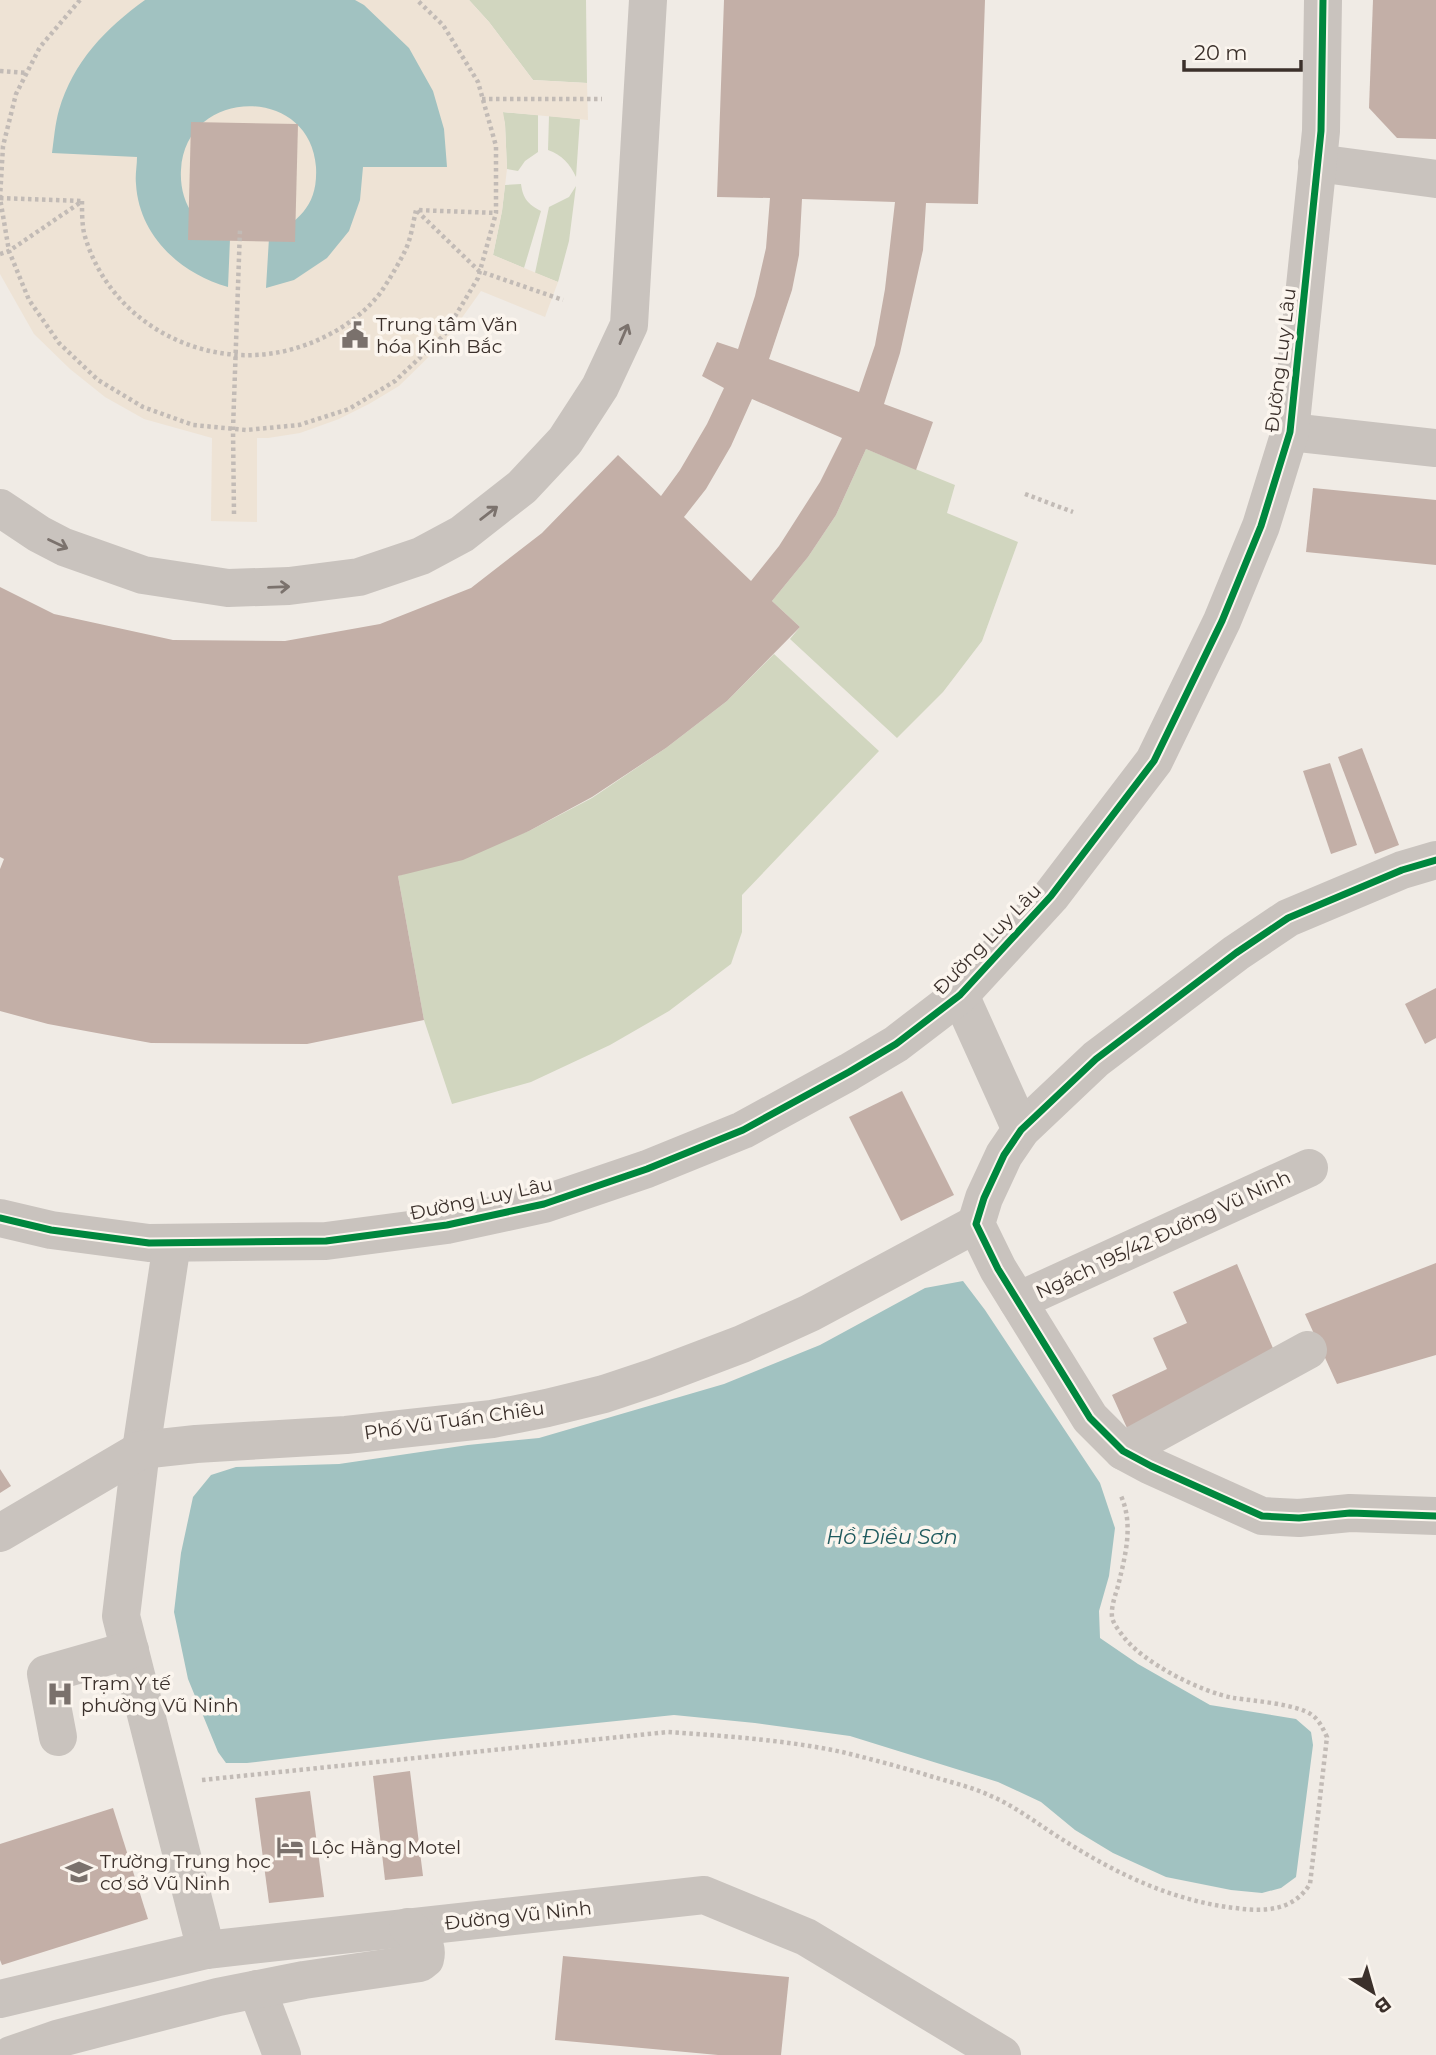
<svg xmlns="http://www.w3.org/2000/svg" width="1436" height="2055" viewBox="0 0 1436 2055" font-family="Montserrat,sans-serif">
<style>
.green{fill:#d1d6bf}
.plaza{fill:#eee3d5}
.water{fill:#a1c2c1}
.building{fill:#c3afa7;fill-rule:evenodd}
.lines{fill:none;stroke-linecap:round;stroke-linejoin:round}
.path{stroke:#c2bbb6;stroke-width:4.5;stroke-dasharray:3.5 3.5;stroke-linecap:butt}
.minor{stroke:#c9c3be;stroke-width:38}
.cycleway-casing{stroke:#fbf5ee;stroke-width:11}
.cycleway{stroke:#00873e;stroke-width:7}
.oneway{stroke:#7b726d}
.labels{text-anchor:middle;stroke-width:7;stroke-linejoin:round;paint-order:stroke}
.poi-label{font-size:19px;fill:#3b302b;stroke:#fbf5ee;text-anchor:start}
.street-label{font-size:19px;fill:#3b302b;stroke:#fbf5ee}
.water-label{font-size:21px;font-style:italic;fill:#1f5a5e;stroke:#fbf5ee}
</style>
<rect width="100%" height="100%" fill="#f0ebe5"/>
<g class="green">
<path d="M 469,0 L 586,0 L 587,83 L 533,80 L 489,22 Z"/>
<path d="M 502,112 L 538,115 L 538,152 L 525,161 L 518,171 L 507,169 L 505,124 Z"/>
<path d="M 549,116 L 580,119 L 576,177 C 570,164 562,155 548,150 Z"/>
<path d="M 521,184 C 523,199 528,204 541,211 L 524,268 L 493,255 L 502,211 L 505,185 Z"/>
<path d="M 576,186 L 569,241 L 558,282 L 535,273 L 549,207 L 569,197 Z"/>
<path d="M 866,449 L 955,485 L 947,513 L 1018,542 L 982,641 L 943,692 L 897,738 L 790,639 L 800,627 L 772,601 L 808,557 L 836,515 Z"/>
<path d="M 774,654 L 879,751 L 742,895 L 742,932 L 731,964 L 669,1011 L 610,1045 L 531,1082 L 452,1104 L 424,1020 L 398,876 L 529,831 L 592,798 L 666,748 L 727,701 Z"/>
</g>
<path class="plaza" d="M 0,0 L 469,0 L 489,22 L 533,80 L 587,83 L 588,120 L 503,112 L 505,124 L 507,169 L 502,211 L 493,255 L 558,282 L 545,317 L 481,291 L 446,340 L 399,386 L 369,404 L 339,419 L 300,433 L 268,438 L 257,438 L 257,522 L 211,521 L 212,438 L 144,419 L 105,397 L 70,369 L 34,334 L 0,274 Z"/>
<g class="water">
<path d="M 145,0 L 355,0 L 364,5 L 409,48 L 433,91 L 444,129 L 447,167 L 363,167 L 360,200 L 349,231 L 327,258 L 294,280 L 266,288 L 269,238 C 299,220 318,206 316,167 C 310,84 185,87 181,170 C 180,185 184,204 194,215 C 204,225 219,232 230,239 L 228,287 C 181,274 139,236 136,184 C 135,175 137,166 137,157 L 52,153 C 54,139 55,124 59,110 C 73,62 106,28 145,0 Z"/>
<path d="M 963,1281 L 985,1310 L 1100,1483 L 1115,1528 L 1109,1576 L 1099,1611 L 1100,1638 L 1138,1664 L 1210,1705 L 1296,1719 L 1311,1732 L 1313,1745 L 1296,1877 L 1281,1888 L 1262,1893 L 1231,1890 L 1166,1877 L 1113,1853 L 1075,1830 L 1041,1802 L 998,1782 L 850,1736 L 755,1723 L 674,1715 L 434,1740 L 247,1763 L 226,1763 L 218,1752 L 188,1679 L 174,1612 L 181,1553 L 193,1497 L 211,1475 L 236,1467 L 339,1464 L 468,1445 L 539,1438 L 724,1384 L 820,1345 L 925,1288 Z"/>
</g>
<g class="building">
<path d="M 724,0 L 985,0 L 978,204 L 926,203 L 923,250 L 900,353 L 884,404 L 933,422 L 916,470 L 866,449 L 836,515 L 808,557 L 772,601 L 800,627 L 727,701 L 666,748 L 592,797 L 529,831 L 463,860 L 398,876 L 424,1020 L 307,1044 L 151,1043 L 48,1024 L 0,1011 L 0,869 L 4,859 L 0,857 L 0,587 L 54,614 L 173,640 L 285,641 L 380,624 L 471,588 L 542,533 L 618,455 L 661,496 L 680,470 L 707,424 L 724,388 L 702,376 L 717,342 L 738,349 L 755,296 L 766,248 L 770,198 L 717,197 ZM 802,199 L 895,202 L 885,289 L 875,345 L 859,392 L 769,359 L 792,290 L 799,255 ZM 752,399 L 842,438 L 820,482 L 779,546 L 751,581 L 684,517 L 706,489 L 731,446 Z"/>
<path d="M 1373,0 L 1436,0 L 1436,139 L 1397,138 L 1369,108 Z"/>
<path d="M 191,122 L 298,124 L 295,242 L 188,240 Z"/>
<path d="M 1313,488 L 1436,500 L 1436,565 L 1306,552 Z"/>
<path d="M 1362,748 L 1399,845 L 1375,854 L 1338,757 Z"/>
<path d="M 1330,763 L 1357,845 L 1331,854 L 1303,771 Z"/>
<path d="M 1436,988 L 1436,1038 L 1425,1044 L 1405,1004 Z"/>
<path d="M 902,1091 L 954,1195 L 901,1221 L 849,1117 Z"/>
<path d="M 1436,1263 L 1436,1355 L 1337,1384 L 1305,1314 Z"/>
<path d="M 1237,1264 L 1278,1360 L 1127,1428 L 1112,1395 L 1167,1369 L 1153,1338 L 1187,1323 L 1173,1292 Z"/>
<path d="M 0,1469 L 11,1486 L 0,1493 Z"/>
<path d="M 410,1771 L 423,1876 L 385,1880 L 373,1776 Z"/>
<path d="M 310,1791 L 324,1897 L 269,1903 L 255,1798 Z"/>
<path d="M 113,1808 L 148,1919 L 2,1965 L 0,1960 L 0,1844 Z"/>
<path d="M 563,1956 L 789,1977 L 781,2055 L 718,2055 L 555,2040 Z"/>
</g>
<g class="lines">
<g class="path">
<path d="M 80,0 L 40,47 L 16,94 L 3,146 L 0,198 L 9,251 L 29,300 L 59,343 L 98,380 L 143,407 L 193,425 L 246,430 L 299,425 L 349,409 L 395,381 L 444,335 L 478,278 L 496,213 L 496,146 L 478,82 L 443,25 L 417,0"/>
<path d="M 0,71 L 27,73"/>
<path d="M 482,99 L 602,99"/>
<path d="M 0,198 L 81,201"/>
<path d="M 82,201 C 82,212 82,223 84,233 C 110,329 217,379 308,344 C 335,334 363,316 381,292 C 389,280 398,265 405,251 C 411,239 413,223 416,210 L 496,213"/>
<path d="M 417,211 L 479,271 L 563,300"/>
<path d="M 0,254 L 9,251 L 81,202"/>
<path d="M 1025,494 L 1073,512"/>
<path d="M 234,514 L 233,429 L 240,229"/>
<path d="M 202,1780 L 668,1732 C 725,1736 786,1740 842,1752 C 871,1759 901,1767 930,1776 C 950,1782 972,1787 991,1796 C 1017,1807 1043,1828 1068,1843 C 1119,1875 1174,1901 1235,1908 C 1265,1912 1293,1911 1310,1884 L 1327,1737 C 1323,1729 1320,1721 1312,1715 C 1297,1704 1254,1701 1234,1698 C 1201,1692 1143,1663 1123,1636 C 1119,1631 1113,1623 1112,1617 C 1111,1607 1115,1596 1118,1586 C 1125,1557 1134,1525 1121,1496"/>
</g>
<g class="minor">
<path d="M 1317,163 L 1436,179"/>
<path d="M 1290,432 L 1436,448"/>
<path d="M 0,508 L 39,534 L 64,547 L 143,575 L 228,588 L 289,586 L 359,577 L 421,556 L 462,534 L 522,487 L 565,441 L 600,387 L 629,325 L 648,0"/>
<path d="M 1436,860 L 1402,870 L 1288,918 L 1236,953 L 1096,1059 L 1021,1130 L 1004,1155 L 984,1198 L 976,1224 L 998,1269 L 1090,1418 L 1123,1451 L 1151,1466 L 1262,1516 L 1299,1518 L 1350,1513 L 1436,1516"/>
<path d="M 960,995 L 1021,1130"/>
<path d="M 0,1218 L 51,1230 L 149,1243 L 326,1241 L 447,1225 L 544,1204 L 647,1169 L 743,1130 L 849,1072 L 896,1044 L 960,995 L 1051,896 L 1154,761 L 1222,621 L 1261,526 L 1290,432 L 1321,131 L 1323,0"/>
<path d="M 172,1243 L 141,1450 L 121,1616 L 206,1950"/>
<path d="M 1018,1301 L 1309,1168"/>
<path d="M 1123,1451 L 1308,1350"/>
<path d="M 0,1533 L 141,1450 L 196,1444 L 346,1435 L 492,1419 L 547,1408 L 604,1394 L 655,1377 L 742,1344 L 810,1313 L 976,1224"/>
<path d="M 58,1737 L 46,1674 L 130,1650"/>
<path d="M 257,1989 L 282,2055"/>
<path d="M 0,1999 L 206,1950 L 704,1895 L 806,1937 L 1002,2055"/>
<path d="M 11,2055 L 57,2039 L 218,1997 L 304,1980 L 420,1963 L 425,1959 C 429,1944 418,1936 408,1927"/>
</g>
<defs>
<g id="cycleway">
<path d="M 1436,860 L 1402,870 L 1288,918 L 1236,953 L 1096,1059 L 1021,1130 L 1004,1155 L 984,1198 L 976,1224 L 998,1269 L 1090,1418 L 1123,1451 L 1151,1466 L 1262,1516 L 1299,1518 L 1350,1513 L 1436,1516"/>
<path d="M 0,1218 L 51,1230 L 149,1243 L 326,1241 L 447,1225 L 544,1204 L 647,1169 L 743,1130 L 849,1072 L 896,1044 L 960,995 L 1051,896 L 1154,761 L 1222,621 L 1261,526 L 1290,432 L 1321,131 L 1323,0"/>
</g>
</defs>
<use href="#cycleway" class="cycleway-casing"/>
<use href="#cycleway" class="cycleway"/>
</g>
<defs><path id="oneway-shaft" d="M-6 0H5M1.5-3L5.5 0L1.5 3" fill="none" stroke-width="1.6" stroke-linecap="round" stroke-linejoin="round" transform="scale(1.75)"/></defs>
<g class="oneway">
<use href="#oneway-shaft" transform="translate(624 334) rotate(-67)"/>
<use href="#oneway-shaft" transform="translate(489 513) rotate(-38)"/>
<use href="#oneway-shaft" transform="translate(58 544) rotate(25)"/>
<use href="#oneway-shaft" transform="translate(279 587) rotate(-2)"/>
</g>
<defs>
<symbol id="civic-bare" viewBox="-9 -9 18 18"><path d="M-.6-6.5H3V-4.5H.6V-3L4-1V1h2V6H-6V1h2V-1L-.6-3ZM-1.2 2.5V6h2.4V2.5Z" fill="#7a716c" stroke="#fbf5ee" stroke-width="2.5" paint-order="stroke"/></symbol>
<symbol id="hospital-bare" viewBox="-9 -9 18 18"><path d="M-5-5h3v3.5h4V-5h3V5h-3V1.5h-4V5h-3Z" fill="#7a716c" stroke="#fbf5ee" stroke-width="2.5" paint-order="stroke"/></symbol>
<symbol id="hotel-bare" viewBox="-9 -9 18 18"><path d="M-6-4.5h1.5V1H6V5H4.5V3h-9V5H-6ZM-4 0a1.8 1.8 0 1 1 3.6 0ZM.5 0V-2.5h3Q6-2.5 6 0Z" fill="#7a716c" stroke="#fbf5ee" stroke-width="2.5" paint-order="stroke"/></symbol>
<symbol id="school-bare" viewBox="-9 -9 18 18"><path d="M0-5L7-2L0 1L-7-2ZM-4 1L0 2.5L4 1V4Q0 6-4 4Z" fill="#7a716c" stroke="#fbf5ee" stroke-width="2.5" paint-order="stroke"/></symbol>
</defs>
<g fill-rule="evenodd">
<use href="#civic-bare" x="336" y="316" width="38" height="38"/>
<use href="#hospital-bare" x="41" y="1675" width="38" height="38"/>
<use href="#hotel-bare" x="271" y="1828" width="38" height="38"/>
<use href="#school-bare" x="60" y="1853" width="38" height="38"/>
</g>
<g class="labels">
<g class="poi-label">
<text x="376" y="331">Trung tâm Văn<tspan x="376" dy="22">hóa Kinh Bắc</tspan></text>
<text x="81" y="1690">Trạm Y tế<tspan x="81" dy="22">phường Vũ Ninh</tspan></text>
<text x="311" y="1854">Lộc Hằng Motel</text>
<text x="100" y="1868">Trường Trung học<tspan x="100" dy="22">cơ sở Vũ Ninh</tspan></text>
</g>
<g class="street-label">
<text transform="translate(1280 360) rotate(-83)" y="7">Đường Luy Lâu</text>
<text transform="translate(987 939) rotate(-46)" y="7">Đường Luy Lâu</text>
<text transform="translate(481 1198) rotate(-12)" y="7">Đường Luy Lâu</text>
<text transform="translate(1163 1234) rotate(-25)" y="7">Ngách 195/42 Đường Vũ Ninh</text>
<text transform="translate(454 1420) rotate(-8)" y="7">Phố Vũ Tuấn Chiêu</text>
<text transform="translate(518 1915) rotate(-6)" y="7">Đường Vũ Ninh</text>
</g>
<g class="water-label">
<text x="892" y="1544">Hồ Điều Sơn</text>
</g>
</g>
<g transform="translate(1373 1992) rotate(143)" stroke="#fbf5ee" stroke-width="5" paint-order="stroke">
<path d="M0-5L12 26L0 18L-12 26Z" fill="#3b302b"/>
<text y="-10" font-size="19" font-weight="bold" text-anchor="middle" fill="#3b302b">B</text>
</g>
<path d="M1184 60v10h117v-10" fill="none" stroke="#3b302b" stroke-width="3.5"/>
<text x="1194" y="60" font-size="21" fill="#3b302b" stroke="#fbf5ee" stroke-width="5" paint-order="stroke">20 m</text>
</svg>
